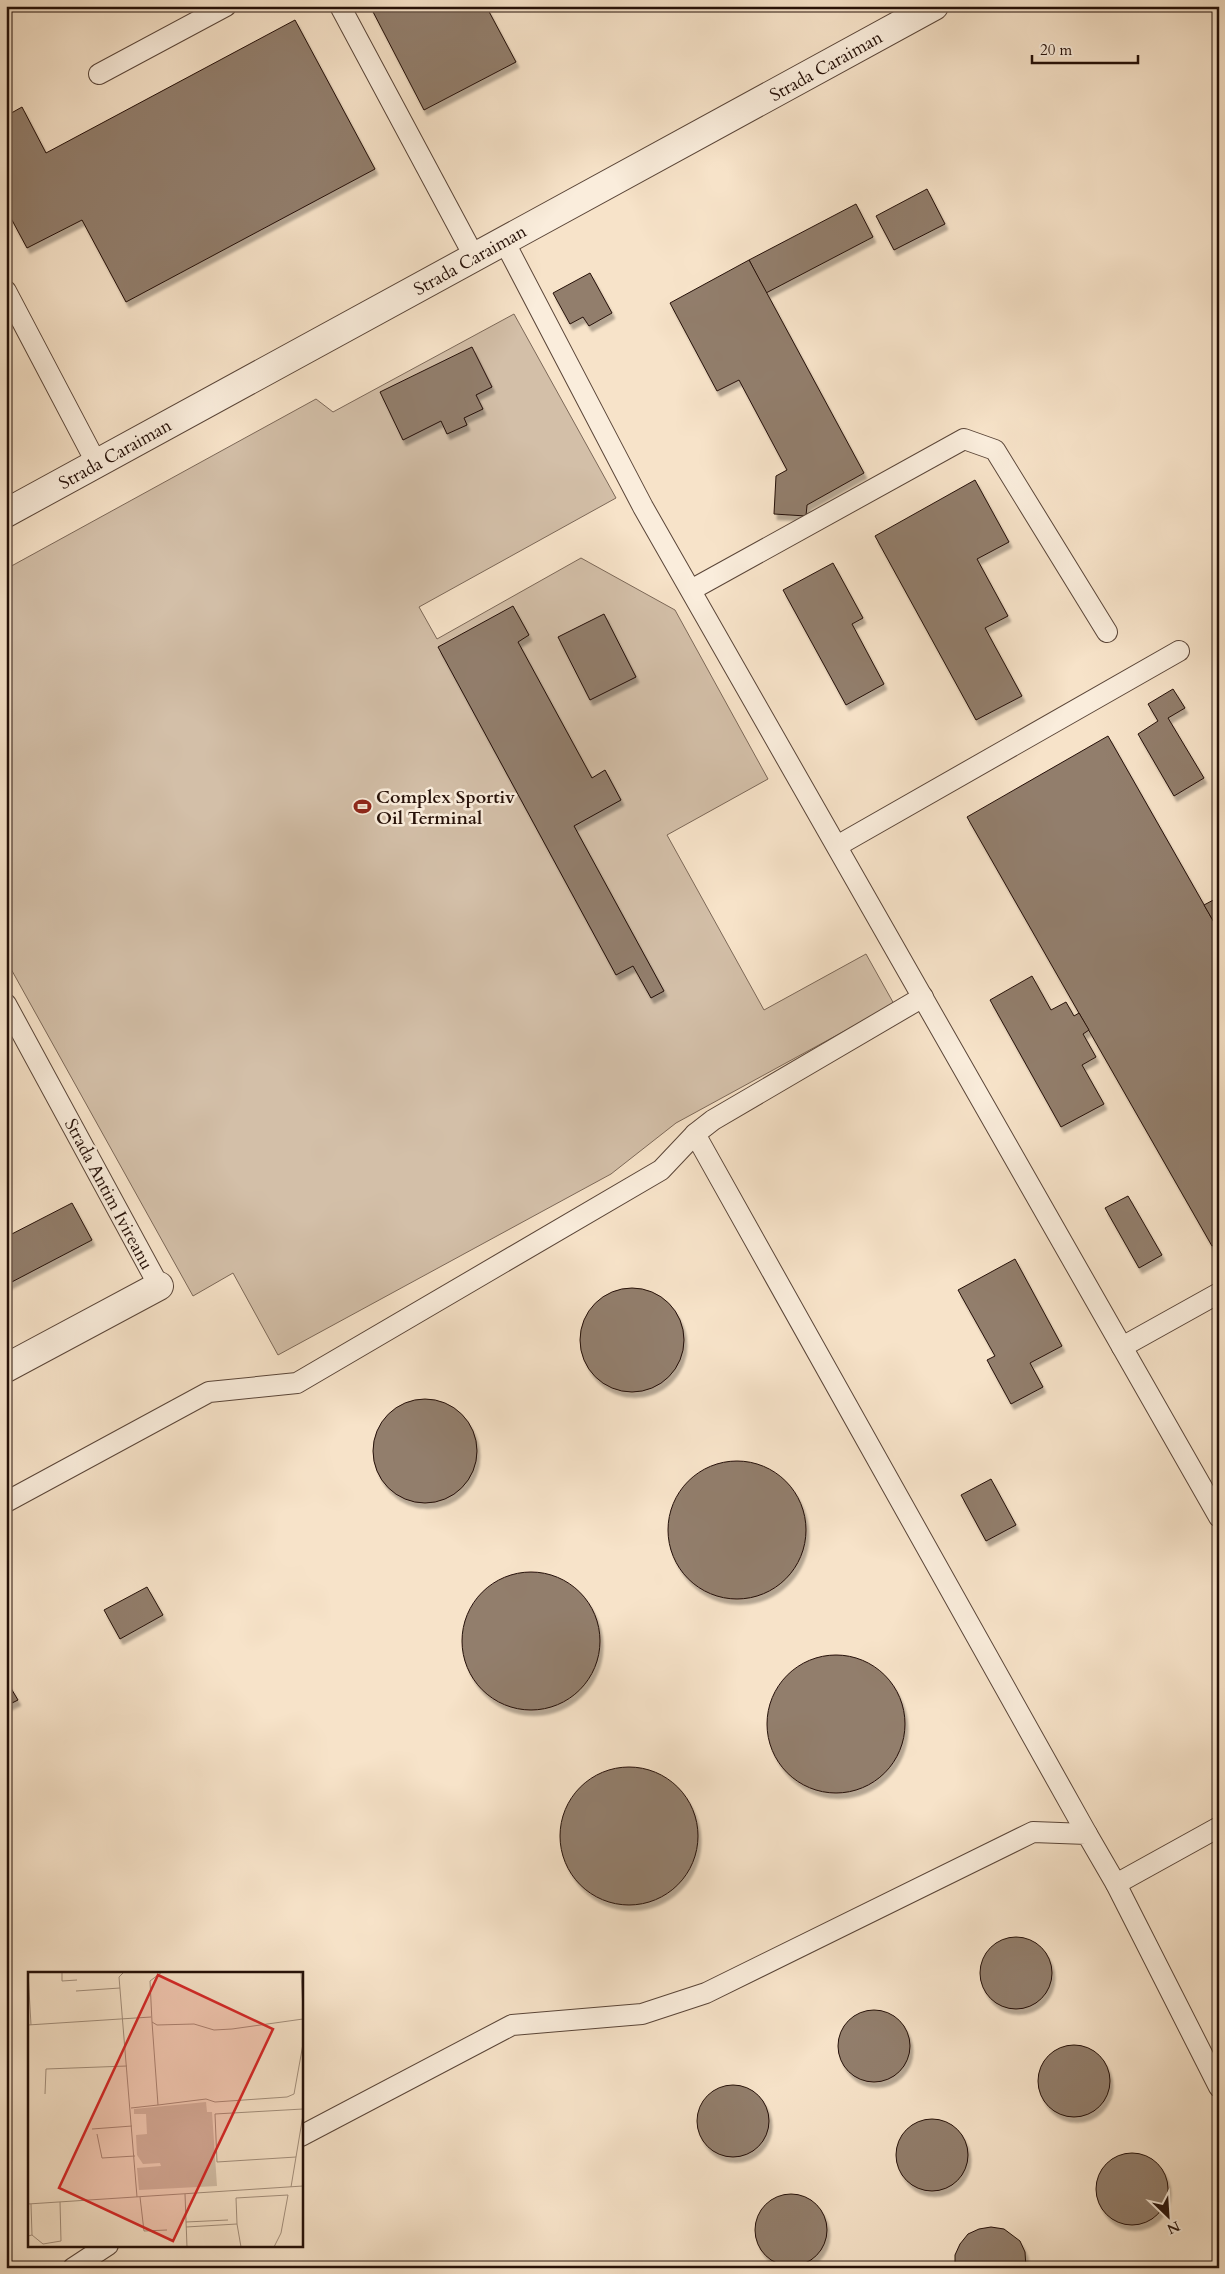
<svg xmlns="http://www.w3.org/2000/svg" width="1225" height="2274" viewBox="0 0 1225 2274" font-family="Cardo,serif">
<style>
.green{fill:#d3bfa8;stroke:#7c6858}
.building{fill:#927e6c;stroke:#251008;filter:url(#shadow)}
.lines{fill:none;stroke-linecap:round;stroke-linejoin:round}
.service-casing{stroke:#5a4538;stroke-width:22}
.minor-casing{stroke:#5a4538;stroke-width:30}
.tertiary-casing{stroke:#5a4538;stroke-width:30}
.service{stroke:#faeddc;stroke-width:20}
.minor{stroke:#faeddc;stroke-width:28}
.tertiary{stroke:#faeddc;stroke-width:28}
.labels{text-anchor:middle;stroke-width:5;stroke-linejoin:round;paint-order:stroke}
.street-label{font-size:18px;fill:#251008;stroke:#faeddc}
.poi-label{font-size:18px;font-weight:bold;fill:#251008;stroke:#faeddc;text-anchor:start}
.inset-road{fill:none;stroke:#a38f7c;stroke-width:1}
.view{fill:#d62828;fill-opacity:0.15;stroke:#d62828;stroke-width:2.5}
.inset-edge{fill:none;stroke:#251008;stroke-width:2.5}
</style>
<defs>
<filter id="shadow"><feDropShadow dx="3" dy="5.5" stdDeviation="1" flood-color="#0004"/></filter>
</defs>
<rect width="100%" height="100%" fill="#f7e3c9"/>
<filter id="stains"><feTurbulence type="fractalNoise" baseFrequency=".004" numOctaves="4"/><feColorMatrix values="0 0 0 0 .2 0 0 0 0 .09 0 0 0 0 .02 0 0 0 .5 -.17"/></filter>
<radialGradient id="worn" r=".72"><stop offset=".6" stop-color="#630" stop-opacity="0"/><stop offset="1" stop-color="#630" stop-opacity=".3"/></radialGradient>
<path class="green" d="M 514,314 L 616,498 L 419,607 L 437,639 L 581,558 L 675,610 L 768,779 L 667,835 L 764,1010 L 866,954 L 894,1004 L 676,1123 L 611,1174 L 278,1355 L 233,1273 L 193,1296 L 6,960 L 6,569 L 316,399 L 333,412 Z"/>
<g class="building">
<path d="M 370,6 L 486,6 L 516,62 L 424,110 Z"/>
<path d="M 295,20 L 375,169 L 126,302 L 82,220 L 27,248 L 6,209 L 6,116 L 22,107 L 46,153 Z"/>
<path d="M 927,189 L 945,224 L 894,250 L 876,216 Z"/>
<path d="M 856,204 L 873,237 L 766,293 L 749,260 Z"/>
<path d="M 749,260 L 864,473 L 807,505 L 806,516 L 774,514 L 776,476 L 787,470 L 739,380 L 717,391 L 670,303 Z"/>
<path d="M 590,273 L 612,313 L 589,326 L 583,317 L 570,324 L 553,293 Z"/>
<path d="M 472,347 L 492,387 L 476,395 L 483,409 L 464,418 L 467,425 L 447,434 L 441,421 L 403,440 L 380,392 Z"/>
<path d="M 975,480 L 1009,542 L 977,559 L 1008,616 L 985,628 L 1022,696 L 976,720 L 875,536 Z"/>
<path d="M 833,563 L 863,618 L 852,624 L 884,684 L 846,705 L 783,590 Z"/>
<path d="M 513,606 L 529,635 L 518,642 L 592,778 L 605,770 L 621,800 L 574,826 L 664,991 L 651,998 L 633,966 L 616,975 L 438,647 Z"/>
<path d="M 604,614 L 636,677 L 590,700 L 558,637 Z"/>
<path d="M 1173,689 L 1185,708 L 1168,718 L 1204,778 L 1174,796 L 1138,734 L 1158,721 L 1148,704 Z"/>
<path d="M 1108,736 L 1219,931 L 1219,1242 L 1212,1246 L 967,817 Z"/>
<path d="M 1219,897 L 1219,931 L 1204,905 Z"/>
<path d="M 1032,976 L 1051,1010 L 1066,1002 L 1074,1016 L 1079,1013 L 1089,1030 L 1083,1034 L 1096,1057 L 1082,1065 L 1104,1104 L 1061,1127 L 990,1000 Z"/>
<path d="M 1128,1196 L 1162,1255 L 1139,1268 L 1105,1208 Z"/>
<path d="M 72,1203 L 92,1240 L 6,1285 L 6,1237 Z"/>
<path d="M 1015,1259 L 1062,1346 L 1030,1363 L 1043,1387 L 1011,1404 L 987,1360 L 995,1356 L 958,1290 Z"/>
<circle cx="632" cy="1340" r="52"/>
<circle cx="425" cy="1451" r="52"/>
<circle cx="737" cy="1530" r="69"/>
<path d="M 991,1479 L 1016,1525 L 986,1541 L 961,1495 Z"/>
<circle cx="531" cy="1641" r="69"/>
<path d="M 147,1587 L 163,1615 L 120,1639 L 104,1610 Z"/>
<circle cx="836" cy="1724" r="69"/>
<path d="M 6,1680 L 18,1700 L 6,1706 Z"/>
<circle cx="629" cy="1836" r="69"/>
<circle cx="1016" cy="1973" r="36"/>
<circle cx="874" cy="2046" r="36"/>
<circle cx="1074" cy="2081" r="36"/>
<circle cx="733" cy="2121" r="36"/>
<circle cx="932" cy="2155" r="36"/>
<circle cx="1132" cy="2189" r="36"/>
<circle cx="791" cy="2230" r="36"/>
<path d="M 991,2227 L 1004,2229 L 1020,2241 L 1025,2252 L 1026,2268 L 955,2268 L 955,2255 L 960,2244 L 968,2234 L 979,2229 Z"/>
</g>
<g class="lines">
<defs>
<g id="service">
<path d="M 340,6 L 475,258"/>
<path d="M 99,74 L 226,6"/>
<path d="M 504,241 L 643,507 L 1219,1517"/>
<path d="M 6,291 L 97,464"/>
<path d="M 691,590 L 964,439 L 995,450 L 1107,632"/>
<path d="M 837,846 L 1179,651"/>
<path d="M 6,1004 L 159,1286"/>
<path d="M 695,1134 L 713,1120 L 923,997"/>
<path d="M 1122,1347 L 1219,1293"/>
<path d="M 6,1502 L 209,1392 L 297,1383 L 661,1170 L 695,1134 L 1087,1834"/>
<path d="M 1116,1884 L 1219,1827"/>
<path d="M 301,2136 L 512,2025 L 642,2014 L 706,1993 L 1033,1832 L 1087,1834 L 1116,1884 L 1219,2087"/>
<path d="M 73,2268 L 108,2245"/>
</g>
<path id="minor" d="M 6,1368 L 159,1286"/>
<path id="tertiary" d="M 6,513 L 934,6"/>
</defs>
<use href="#service" class="service-casing"/>
<use href="#minor" class="minor-casing"/>
<use href="#tertiary" class="tertiary-casing"/>
<use href="#service" class="service"/>
<use href="#minor" class="minor"/>
<use href="#tertiary" class="tertiary"/>
</g>
<defs>
<symbol id="stadium-bare" viewBox="-9 -9 18 18"><path d="M0-5a6.5 5 0 1 0 0 10a6.5 5 0 1 0 0-10ZM-3.5-1.8h7v3.6h-7Z" fill="#8f2418" stroke="#faeddc" stroke-width="2.5" paint-order="stroke"/></symbol>
</defs>
<g fill-rule="evenodd">
<use href="#stadium-bare" x="350" y="794" width="25" height="25"/>
</g>
<g class="labels">
<g class="street-label">
<text transform="translate(826 66) rotate(-29)" y="6">Strada Caraiman</text>
<text transform="translate(470 260) rotate(-29)" y="6">Strada Caraiman</text>
<text transform="translate(115 454) rotate(-29)" y="6">Strada Caraiman</text>
<text transform="translate(109 1194) rotate(62)" y="6">Strada Antim Ivireanu</text>
</g>
<g class="poi-label">
<text x="376" y="803">Complex Sportiv<tspan x="376" dy="21">Oil Terminal</tspan></text>
</g>
</g>
<g transform="translate(28 1972)">
<rect width="275" height="275" fill="#f7e3c9"/>
<path d="M 178,130 L 179,140 L 184,140 L 189,214 L 111,218 L 109,196 L 133,194 L 132,191 L 115,192 L 109,183 L 108,163 L 119,162 L 118,142 L 106,142 L 106,137 Z" fill="#d3bfa8"/>
<path class="inset-road" d="M 0,0 L 3,53M 34,0 L 34,9 L 49,8M 96,0 L 91,5 L 109,225M 134,0 L 122,9 L 124,50 L 129,53 L 166,52 L 186,58 L 204,57 L 275,47M 273,0 L 275,39M 48,19 L 92,16M 124,50 L 130,133 L 178,127 L 187,130 L 259,125 L 266,122 L 275,72M 0,53 L 123,45M 17,122 L 18,97 L 99,94M 103,136 L 130,133M 64,157 L 104,154M 69,162 L 74,186 L 107,184M 268,185 L 189,190 L 187,142 L 275,137M 263,215 L 275,143M 157,222 L 159,275M 112,225 L 116,259 L 139,258M 0,232 L 275,214M 158,250 L 200,248M 209,252 L 213,275M 158,255 L 209,252 L 208,226 L 260,223 L 253,261 L 246,275M 4,263 L 15,272 L 33,269 L 32,230M 0,264 L 4,263 L 3,232"/>
<path class="view" d="M 130,3 L 245,57 L 145,269 L 31,216 Z"/>
<rect width="275" height="275" class="inset-edge"/>
</g>
<rect width="1225" height="2274" fill="none" stroke="#f7e3c9" stroke-width="25"/>
<rect x="8" y="8" width="1210" height="2259" fill="none" stroke="#251008" stroke-width="2.5"/>
<rect x="12" y="12" width="1200" height="2249" fill="none" stroke="#251008"/>
<g transform="translate(1168 2216) rotate(155)" stroke="#faeddc" stroke-width="4" paint-order="stroke">
<path d="M0-4L9 19L0 12L-9 19Z" fill="#251008"/>
<text y="-8" font-size="14" font-weight="bold" text-anchor="middle" fill="#251008">N</text>
</g>
<path d="M1032 55v8h106v-8" fill="none" stroke="#251008" stroke-width="2.5"/>
<text x="1040" y="55" font-size="15" fill="#251008" stroke="#faeddc" stroke-width="4" paint-order="stroke">20 m</text>
<rect width="100%" height="100%" filter="url(#stains)"/>
<rect width="100%" height="100%" fill="url(#worn)"/>
</svg>
